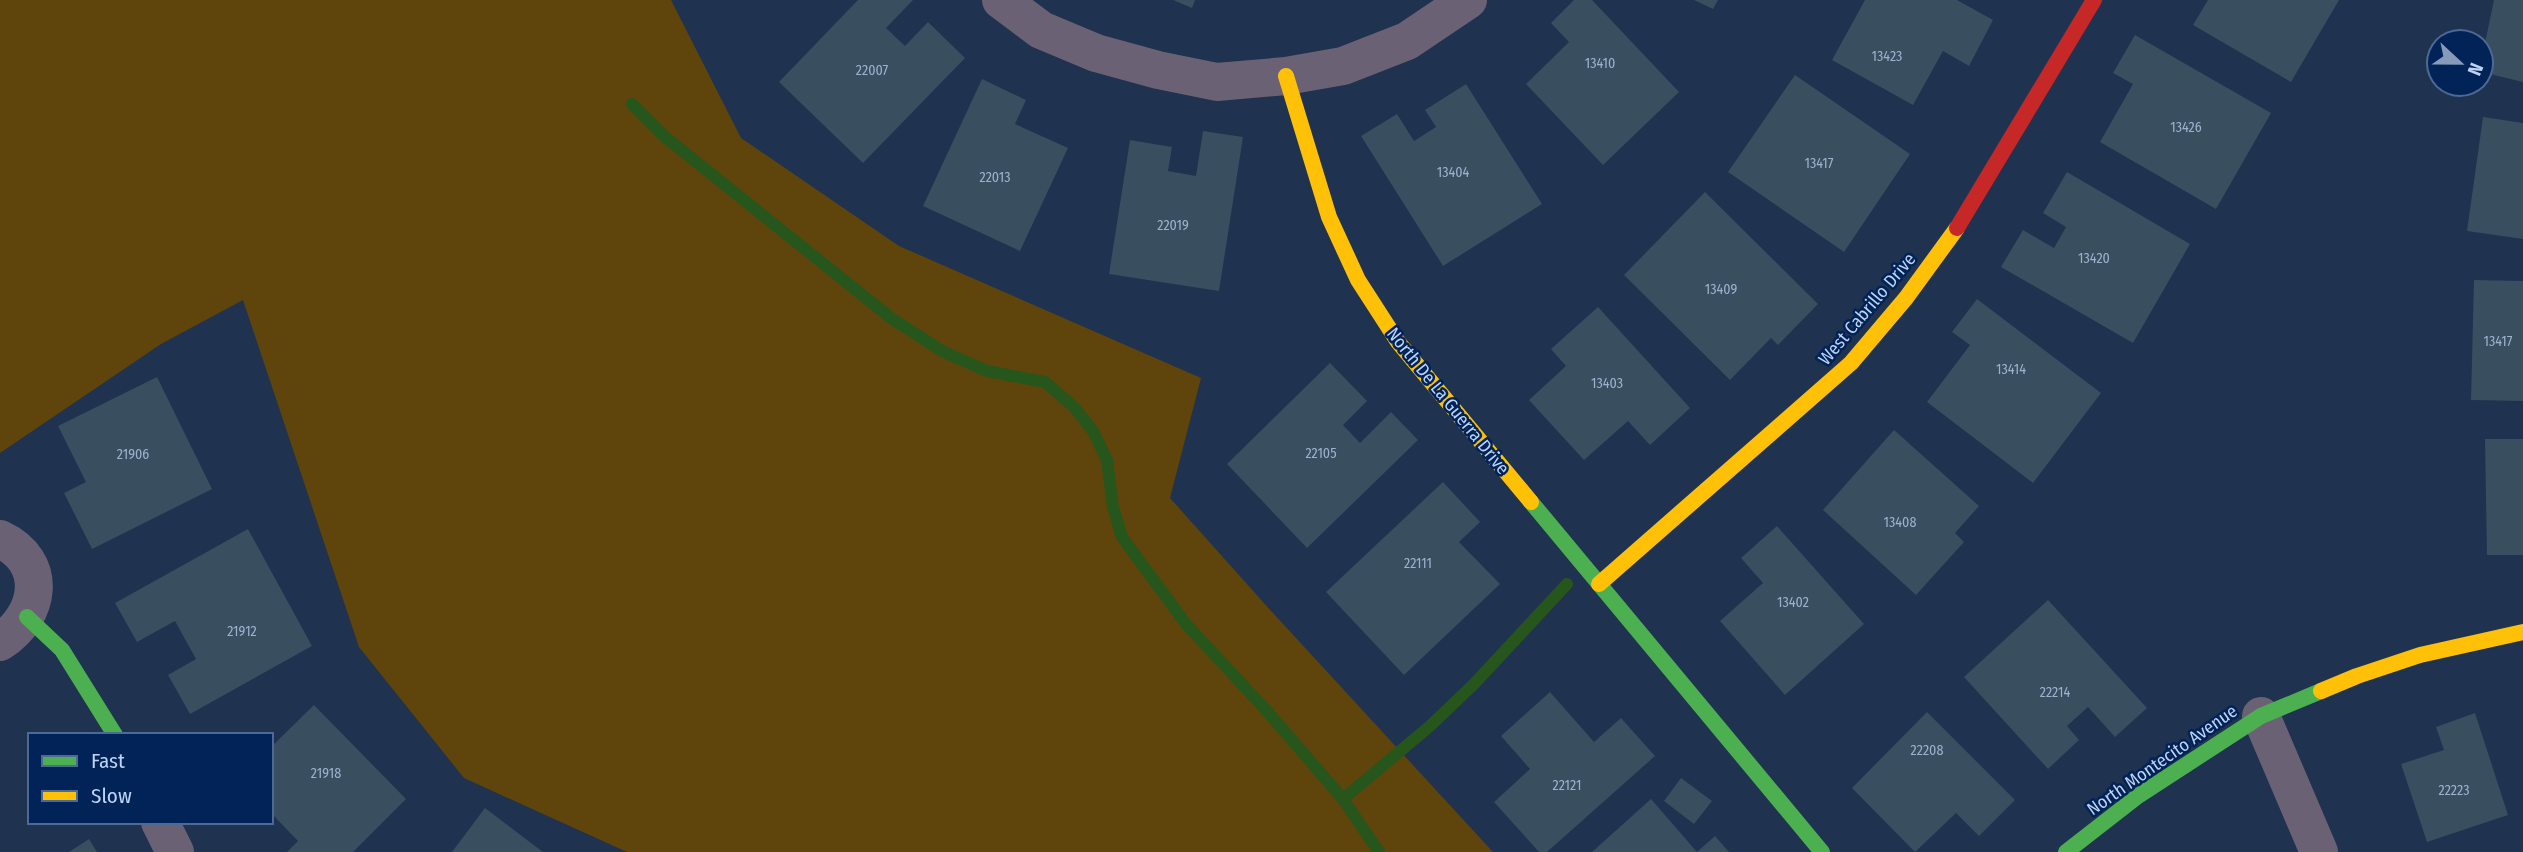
<svg xmlns="http://www.w3.org/2000/svg" width="2523" height="852" viewBox="0 0 2523 852" font-family="'Fira Sans Condensed',sans-serif">
<style>
.green{fill:#5f450b}
.lines{fill:none;stroke-linecap:round;stroke-linejoin:round}
.stream{stroke:#27561d;stroke-width:12}
.building{fill:#394e5e}
.street{stroke:#6a6274;stroke-width:38}
.fast{stroke:#4caf50;stroke-width:16}
.slow{stroke:#ffc107;stroke-width:16}
.jam{stroke:#c62828;stroke-width:16}
.labels{text-anchor:middle;stroke-width:5;stroke-linejoin:round;paint-order:stroke}
.number-label{font-size:14px;fill:#9db2ce}
.street-label{font-size:18px;fill:#bed3f4;stroke:#012357}
</style>
<rect width="100%" height="100%" fill="#1f324f"/>
<path class="green" d="M 0,0 L 671,0 L 741,138 L 899,246 L 1201,378 L 1170,498 L 1273,613 L 1493,852 L 627,852 L 464,778 L 359,647 L 243,300 L 161,344 L 0,453 Z"/>
<g class="lines">
<g class="stream">
<path d="M 632,104 L 664,136 L 891,318 L 942,351 L 987,371 L 1045,382 L 1074,407 L 1093,431 L 1107,460 L 1113,507 L 1122,537 L 1186,624 L 1267,711 L 1343,799 L 1379,852"/>
<path d="M 1343,799 L 1430,726 L 1474,684 L 1567,584"/>
</g>
</g>
<g class="building">
<path d="M 858,0 L 913,0 L 886,28 L 905,46 L 928,22 L 965,58 L 863,163 L 779,82 Z"/>
<path d="M 1173,0 L 1195,0 L 1192,8 Z"/>
<path d="M 1574,0 L 1592,0 L 1679,92 L 1603,165 L 1526,84 L 1569,42 L 1551,23 Z"/>
<path d="M 1694,0 L 1718,0 L 1713,9 Z"/>
<path d="M 1865,0 L 1957,0 L 1993,20 L 1969,66 L 1943,51 L 1913,105 L 1832,60 Z"/>
<path d="M 2208,0 L 2339,0 L 2291,82 L 2193,25 Z"/>
<path d="M 2494,0 L 2523,0 L 2523,82 L 2481,72 L 2481,62 Z"/>
<path d="M 2135,35 L 2271,113 L 2216,209 L 2100,142 L 2133,84 L 2113,73 Z"/>
<path d="M 1795,75 L 1910,154 L 1844,252 L 1728,172 Z"/>
<path d="M 982,79 L 1026,100 L 1015,124 L 1068,148 L 1020,251 L 923,206 Z"/>
<path d="M 1466,84 L 1542,204 L 1443,266 L 1361,136 L 1397,114 L 1414,141 L 1436,127 L 1425,110 Z"/>
<path d="M 2483,117 L 2523,123 L 2523,239 L 2467,231 Z"/>
<path d="M 1203,131 L 1243,137 L 1219,291 L 1109,274 L 1130,140 L 1172,147 L 1168,171 L 1196,176 Z"/>
<path d="M 2067,172 L 2190,244 L 2133,343 L 2001,267 L 2023,230 L 2054,248 L 2066,227 L 2043,213 Z"/>
<path d="M 1705,192 L 1818,304 L 1778,345 L 1771,338 L 1730,380 L 1624,275 Z"/>
<path d="M 2474,280 L 2523,281 L 2523,401 L 2471,400 Z"/>
<path d="M 1977,299 L 2101,393 L 2033,483 L 1927,402 L 1970,345 L 1952,332 Z"/>
<path d="M 1598,307 L 1690,408 L 1650,445 L 1628,421 L 1584,460 L 1529,400 L 1566,366 L 1551,349 Z"/>
<path d="M 1330,363 L 1367,401 L 1343,425 L 1360,443 L 1391,412 L 1418,440 L 1307,548 L 1227,464 Z"/>
<path d="M 157,377 L 212,489 L 92,549 L 64,493 L 86,482 L 58,426 Z"/>
<path d="M 1894,430 L 1979,506 L 1955,533 L 1964,542 L 1916,595 L 1823,510 Z"/>
<path d="M 2485,439 L 2523,439 L 2523,555 L 2487,555 Z"/>
<path d="M 1443,482 L 1480,522 L 1459,542 L 1500,584 L 1404,675 L 1326,592 Z"/>
<path d="M 1777,526 L 1864,624 L 1785,695 L 1720,621 L 1763,583 L 1741,558 Z"/>
<path d="M 248,529 L 312,646 L 190,714 L 168,675 L 196,659 L 175,621 L 137,642 L 115,603 Z"/>
<path d="M 2048,600 L 2147,708 L 2115,737 L 2088,707 L 2067,726 L 2079,740 L 2048,769 L 1964,677 Z"/>
<path d="M 1550,692 L 1594,742 L 1621,718 L 1655,756 L 1547,852 L 1539,852 L 1494,802 L 1530,769 L 1501,736 Z"/>
<path d="M 314,705 L 406,799 L 353,852 L 287,852 L 298,841 L 271,813 L 271,747 Z"/>
<path d="M 1927,712 L 2015,800 L 1979,836 L 1956,813 L 1915,852 L 1852,788 Z"/>
<path d="M 2475,713 L 2508,815 L 2427,842 L 2401,764 L 2444,750 L 2436,727 Z"/>
<path d="M 1681,778 L 1712,801 L 1694,824 L 1664,801 Z"/>
<path d="M 1651,799 L 1697,852 L 1715,836 L 1729,852 L 1592,852 Z"/>
<path d="M 485,808 L 543,852 L 452,852 Z"/>
<path d="M 89,839 L 97,852 L 69,852 Z"/>
</g>
<g class="lines">
<g class="street">
<path d="M 1001,0 L 1041,30 L 1096,53 L 1158,70 L 1217,82 L 1286,76 L 1343,66 L 1407,41 L 1468,0"/>
<path d="M 0,539 C 49,562 41,615 0,642"/>
<path d="M 2261,716 L 2319,852"/>
<path d="M 160,822 L 175,852"/>
</g>
<g class="fast">
<path d="M 1531,502 L 1822,852"/>
<path d="M 27,617 L 62,650 L 115,735"/>
<path d="M 2066,852 L 2138,796 L 2261,716 L 2321,691"/>
</g>
<g class="slow">
<path d="M 1286,76 L 1329,217 L 1358,280 L 1398,342 L 1531,502"/>
<path d="M 1599,584 L 1851,363 L 1906,298 L 1957,228"/>
<path d="M 2321,691 L 2357,676 L 2420,655 L 2523,632"/>
</g>
<path class="jam" d="M 1957,228 L 2094,0"/>
</g>
<g class="labels">
<g class="number-label">
<text x="1887" y="61">13423</text>
<text x="1600" y="68">13410</text>
<text x="872" y="75">22007</text>
<text x="2186" y="132">13426</text>
<text x="1819" y="168">13417</text>
<text x="1453" y="177">13404</text>
<text x="995" y="182">22013</text>
<text x="1173" y="230">22019</text>
<text x="2094" y="263">13420</text>
<text x="1721" y="294">13409</text>
<text x="2498" y="346">13417</text>
<text x="2011" y="374">13414</text>
<text x="1607" y="388">13403</text>
<text x="1321" y="458">22105</text>
<text x="133" y="459">21906</text>
<text x="1900" y="527">13408</text>
<text x="1418" y="568">22111</text>
<text x="1793" y="607">13402</text>
<text x="242" y="636">21912</text>
<text x="2055" y="697">22214</text>
<text x="1927" y="755">22208</text>
<text x="326" y="778">21918</text>
<text x="1567" y="790">22121</text>
<text x="2454" y="795">22223</text>
</g>
<g class="street-label">
<text transform="translate(1867 309) rotate(-50)" y="6">West Cabrillo Drive</text>
<text transform="translate(1448 401) rotate(51)" y="6">North De La Guerra Drive</text>
<text transform="translate(2162 760) rotate(-35)" y="6">North Montecito Avenue</text>
</g>
</g>
<rect x="28" y="733" width="245" height="91" fill="#012357" stroke="#4d6996" stroke-width="2"/>
<rect x="42" y="756" width="35" height="10" fill="#4caf50" stroke="#4d6996" stroke-width="2"/>
<text x="91" y="768" font-size="21" fill="#bed3f4">Fast</text>
<rect x="42" y="791" width="35" height="10" fill="#ffc107" stroke="#4d6996" stroke-width="2"/>
<text x="91" y="803" font-size="21" fill="#bed3f4">Slow</text>
<g transform="translate(2460 63) rotate(112)"><circle r="33" fill="#012357" stroke="#4d6996" stroke-width="2"/>
<path d="M0-5L12 26L0 18L-12 26Z" fill="#869bba"/>
<text y="-10" font-size="19" font-weight="bold" text-anchor="middle" fill="#bed3f4">N</text>
</g>
</svg>
